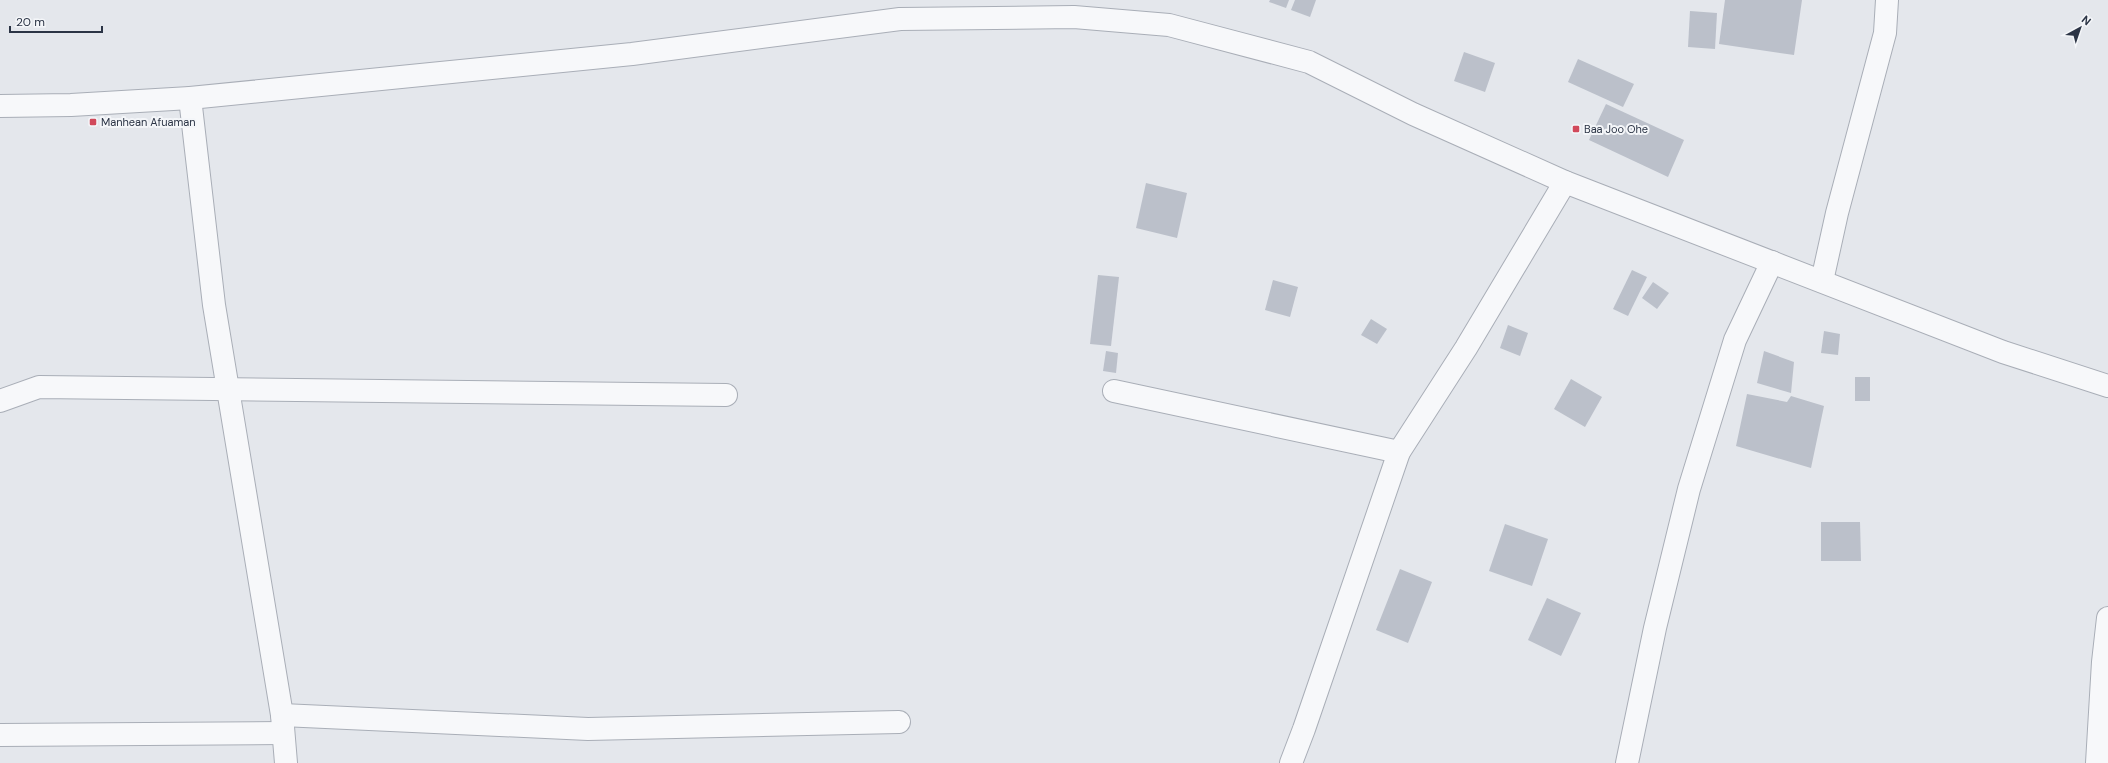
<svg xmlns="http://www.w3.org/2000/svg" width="2108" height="763" viewBox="0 0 2108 763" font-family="'DM Sans',sans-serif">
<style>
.building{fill:#bbc0ca}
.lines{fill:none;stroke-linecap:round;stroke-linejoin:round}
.street-casing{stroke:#a9aeb7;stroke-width:24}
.street{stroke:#f7f8fa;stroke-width:22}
.poi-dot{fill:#d1495b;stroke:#f4f6f9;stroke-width:1.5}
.labels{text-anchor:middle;stroke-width:4;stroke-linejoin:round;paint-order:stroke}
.poi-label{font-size:11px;fill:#2b3445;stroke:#f4f6f9;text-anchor:start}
</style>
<rect width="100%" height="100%" fill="#e4e7ec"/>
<g class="building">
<path d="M 1270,0 L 1289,0 L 1286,8 L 1269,2 Z"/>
<path d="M 1295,0 L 1316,0 L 1310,17 L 1291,10 Z"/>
<path d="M 1725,0 L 1802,0 L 1794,55 L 1719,44 Z"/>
<path d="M 1690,11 L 1717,13 L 1715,49 L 1688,47 Z"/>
<path d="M 1464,52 L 1495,63 L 1485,92 L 1454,81 Z"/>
<path d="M 1578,59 L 1634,84 L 1623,107 L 1568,82 Z"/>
<path d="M 1606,104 L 1684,140 L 1668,177 L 1589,140 Z"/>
<path d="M 1146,183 L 1187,193 L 1177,238 L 1136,228 Z"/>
<path d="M 1632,270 L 1647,277 L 1628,316 L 1613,309 Z"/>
<path d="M 1098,275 L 1119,277 L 1111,346 L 1090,344 Z"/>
<path d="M 1273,280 L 1298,287 L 1290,317 L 1265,310 Z"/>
<path d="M 1653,282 L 1669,293 L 1657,309 L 1642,298 Z"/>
<path d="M 1371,319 L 1387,329 L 1377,344 L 1361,335 Z"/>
<path d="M 1508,325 L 1528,333 L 1520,356 L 1500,348 Z"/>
<path d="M 1824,331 L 1840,334 L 1838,355 L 1821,353 Z"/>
<path d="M 1106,351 L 1118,353 L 1116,373 L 1103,371 Z"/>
<path d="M 1764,351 L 1794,362 L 1791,393 L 1757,383 Z"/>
<rect x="1855" y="377" width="15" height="24"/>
<path d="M 1571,379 L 1602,397 L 1585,427 L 1554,409 Z"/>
<path d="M 1747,394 L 1787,402 L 1791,396 L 1824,406 L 1811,468 L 1736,446 Z"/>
<path d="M 1821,522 L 1860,522 L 1861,561 L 1821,561 Z"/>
<path d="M 1505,524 L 1548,539 L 1532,586 L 1489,571 Z"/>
<path d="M 1400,569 L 1432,582 L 1408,643 L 1376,630 Z"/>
<path d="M 1547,598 L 1581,613 L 1561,656 L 1528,640 Z"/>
</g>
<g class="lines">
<defs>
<g id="street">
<path d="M 190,98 L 214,305 L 282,715 L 286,763"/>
<path d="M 0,106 L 71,105 L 190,98 L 632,54 L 900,19 L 1074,17 L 1169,25 L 1309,62 L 1413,114 L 1565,182 L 2003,352 L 2108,386"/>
<path d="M 1822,281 L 1837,213 L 1885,33 L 1887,0"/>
<path d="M 1114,391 L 1399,452"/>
<path d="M 0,401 L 39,387 L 726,395"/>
<path d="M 282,715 L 588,729 L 899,722"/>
<path d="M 0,735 L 283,733"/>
<path d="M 1291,763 L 1304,729 L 1399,452 L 1466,348 L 1565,182"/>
<path d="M 1627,763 L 1655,628 L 1689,489 L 1735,340 L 1772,262"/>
<path d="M 2097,763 L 2103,662 L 2108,618"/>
</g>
</defs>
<use href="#street" class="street-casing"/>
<use href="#street" class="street"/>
</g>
<g class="poi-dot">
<rect x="89" y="118" width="8" height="8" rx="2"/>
<rect x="1572" y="125" width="8" height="8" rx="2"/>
</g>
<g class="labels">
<g class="poi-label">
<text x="101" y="126">Manhean Afuaman</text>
<text x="1584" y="133">Baa Joo Ohe</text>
</g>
</g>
<g transform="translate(2080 28) rotate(40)" stroke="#f4f6f9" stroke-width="3" paint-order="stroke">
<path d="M0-3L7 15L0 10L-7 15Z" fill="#2b3445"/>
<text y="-6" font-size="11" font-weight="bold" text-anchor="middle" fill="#2b3445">N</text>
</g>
<path d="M10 26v6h92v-6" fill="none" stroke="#2b3445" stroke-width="2"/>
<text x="16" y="26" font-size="12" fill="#2b3445" stroke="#f4f6f9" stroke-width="3" paint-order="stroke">20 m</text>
</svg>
